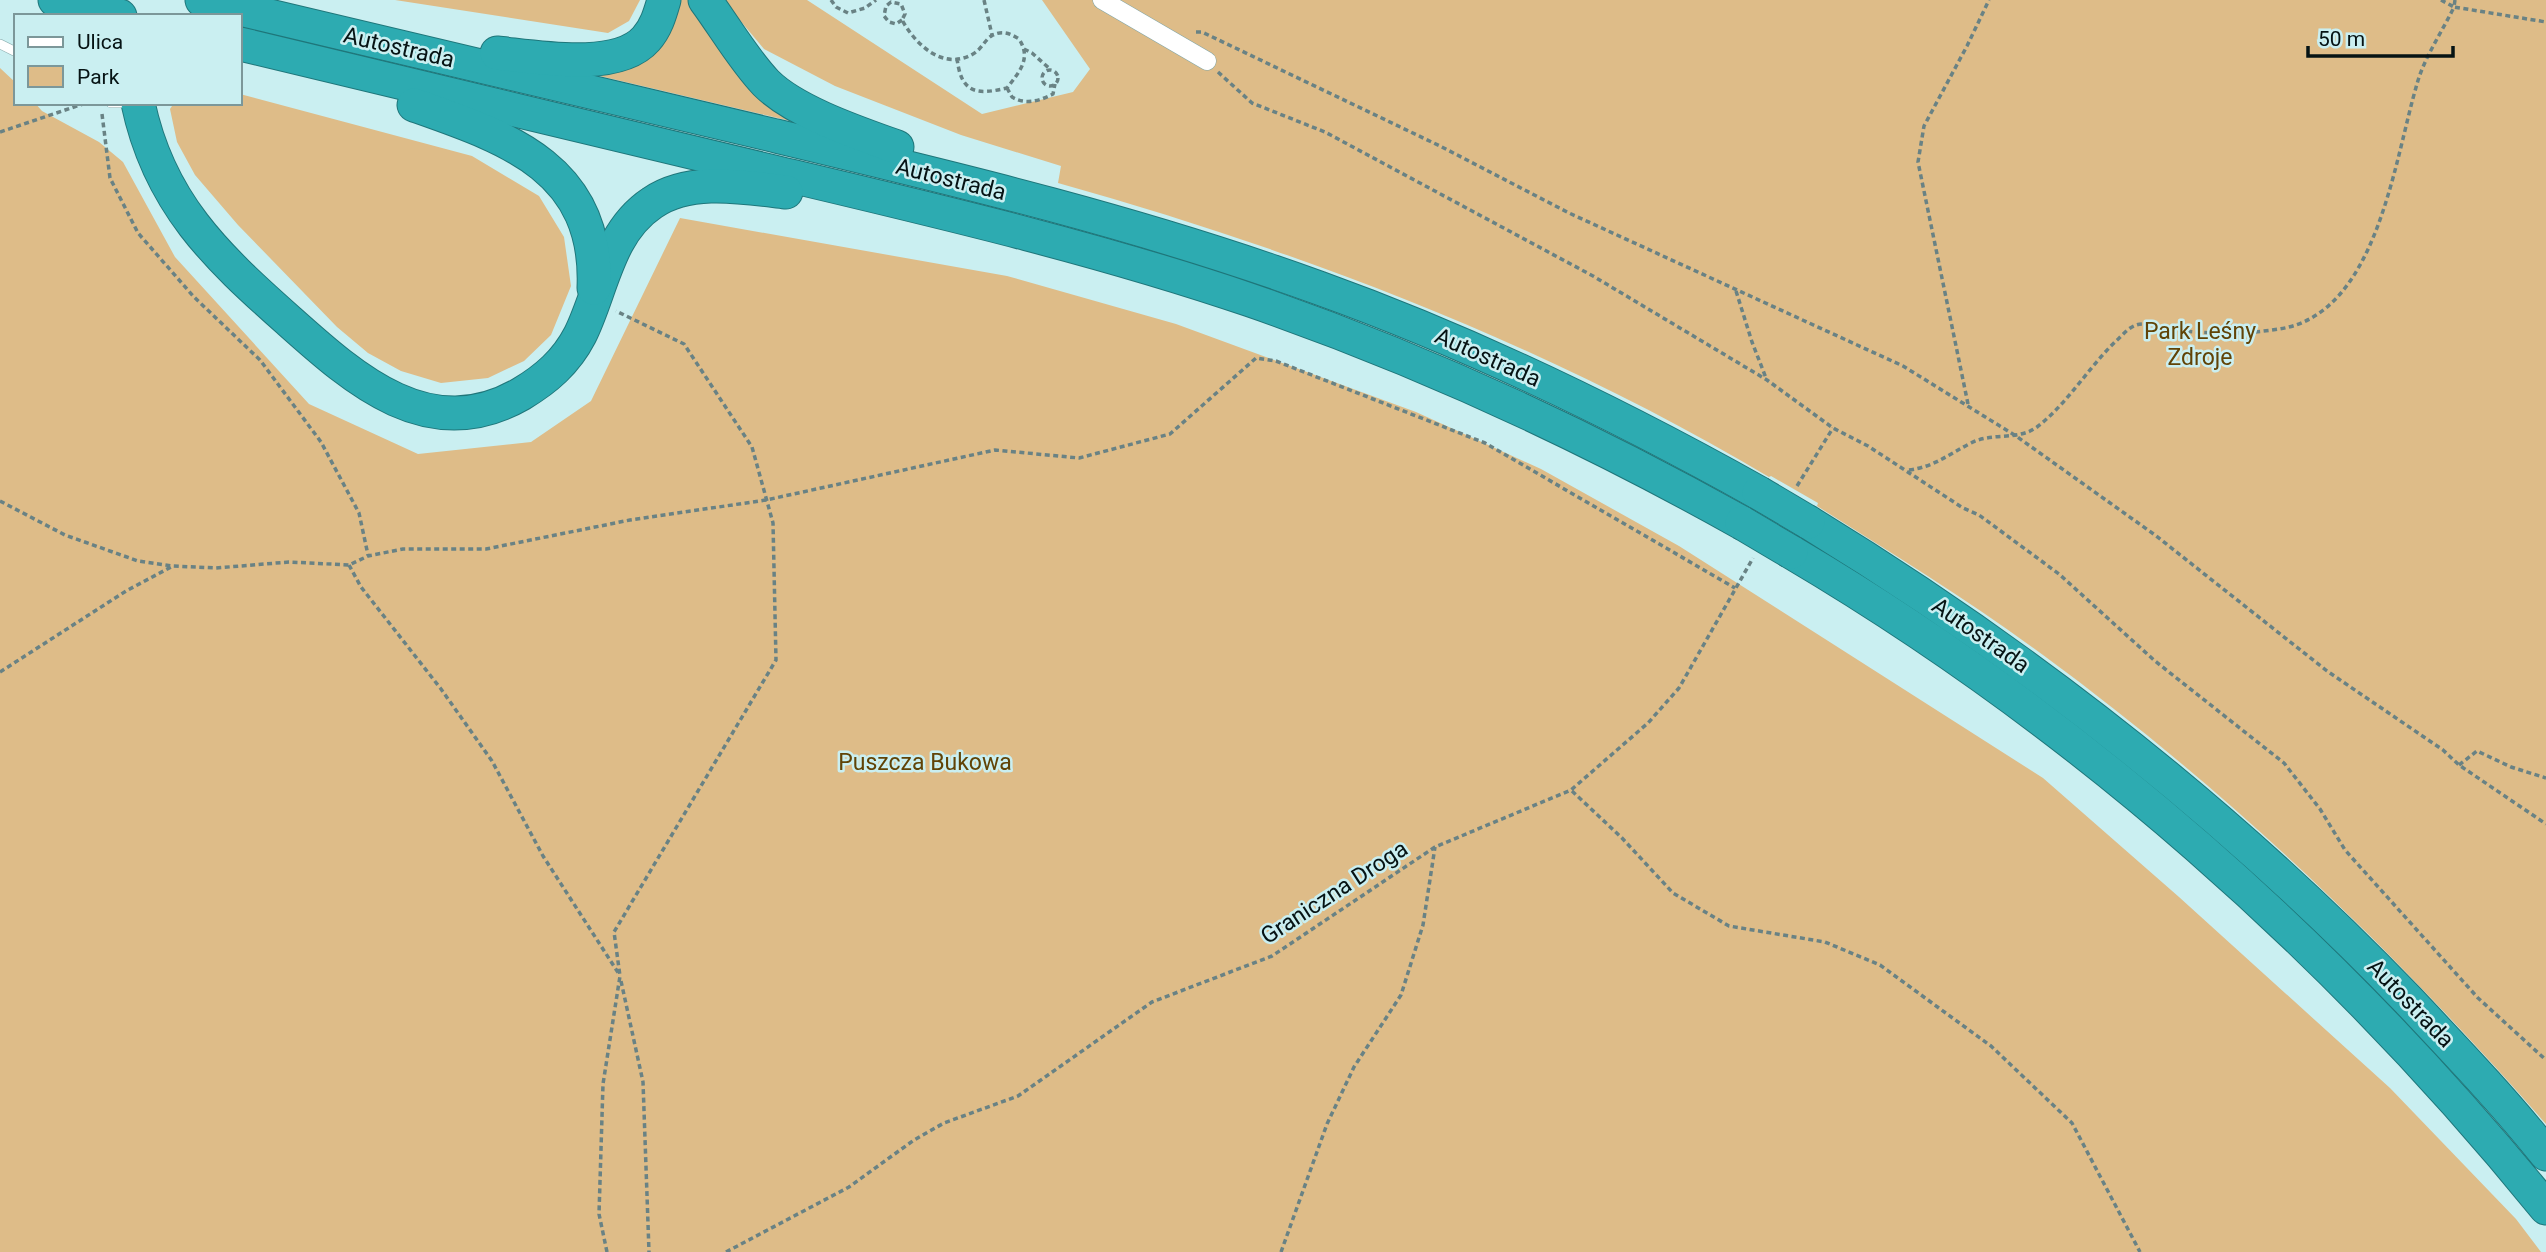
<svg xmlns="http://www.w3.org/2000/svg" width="2546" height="1252" viewBox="0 0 2546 1252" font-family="Roboto,sans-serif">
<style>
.green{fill:#debc88}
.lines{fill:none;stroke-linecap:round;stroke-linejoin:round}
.lane-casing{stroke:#82a6a7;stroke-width:10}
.street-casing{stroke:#82a6a7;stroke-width:19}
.highway-casing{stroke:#1f767a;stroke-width:35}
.path{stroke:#698284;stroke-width:3.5;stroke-dasharray:5 3.5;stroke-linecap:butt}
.lane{stroke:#fff;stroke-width:9}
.street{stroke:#fff;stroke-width:18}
.highway{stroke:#2dabb1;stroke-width:33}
.highway-bridge-casing{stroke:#1f767a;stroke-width:35;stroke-linecap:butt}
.highway-bridge{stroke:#2dabb1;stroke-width:33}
.labels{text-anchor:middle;stroke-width:5;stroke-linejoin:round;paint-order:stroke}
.street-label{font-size:23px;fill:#061314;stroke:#caeff1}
.park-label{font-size:23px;fill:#614306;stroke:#caeff1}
</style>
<rect width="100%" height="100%" fill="#caeff1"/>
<g class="green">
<path d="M 395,0 L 640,0 L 629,21 L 608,33 Z"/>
<path d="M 671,0 L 696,0 L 803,124 L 587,73 Z"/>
<path d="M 723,0 L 807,0 L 982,114 L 1073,92 L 1090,69 L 1042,0 L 2546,0 L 2546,1124 C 2392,948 2231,793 2043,655 C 1970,601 1893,554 1817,506 L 1818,503 L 1771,476 L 1769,477 C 1547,345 1307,253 1058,183 L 1061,166 L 961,135 L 835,86 L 764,49 Z"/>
<path d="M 0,68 L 16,83 L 16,103 L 35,103 L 42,111 L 99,142 L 123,162 L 175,257 L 309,404 L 418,454 L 531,442 L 591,401 L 680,218 L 1007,276 L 1176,324 L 1416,412 L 1541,469 L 1679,546 L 2043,778 L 2179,897 L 2390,1088 L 2516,1219 L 2541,1252 L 0,1252 Z"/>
<path d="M 240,94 L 472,156 L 539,196 L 564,237 L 571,286 L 551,335 L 524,361 L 488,378 L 441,383 L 401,371 L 368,353 L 337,327 L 238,225 L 195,175 L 177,142 L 170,109 L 174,103 L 240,103 Z"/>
</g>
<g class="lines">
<defs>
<g id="lane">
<path d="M 0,44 L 16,52"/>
<path d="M 111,103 L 126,103"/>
</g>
<path id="street" d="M 1102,0 L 1207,61"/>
<g id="highway">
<path d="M 55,0 L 120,16"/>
<path d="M 202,0 C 392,45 582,90 772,135 C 956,179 1141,223 1319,288 C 1472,343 1618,414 1759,493"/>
<path d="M 705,0 C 725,27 743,59 766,83 C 795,112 858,133 897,147"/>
<path d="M 240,44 C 418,87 596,129 774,172 C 934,210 1094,247 1250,300 C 1421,359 1585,435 1742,523"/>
<path d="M 497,53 C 536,57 617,72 646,39 C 656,28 660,14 664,0"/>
<path d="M 138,103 C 159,203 216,256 288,320 C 354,379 429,447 521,394 C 546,379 566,362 580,335 C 602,291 607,233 652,203 C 689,177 744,187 786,192"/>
<path d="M 414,105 C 508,138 599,168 594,288"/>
<path d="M 1808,522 C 2027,656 2229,814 2408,1000 C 2455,1050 2503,1100 2546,1154"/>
<path d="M 1791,552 C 2079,722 2335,948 2546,1208"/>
</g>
</defs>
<use href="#lane" class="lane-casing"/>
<use href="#street" class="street-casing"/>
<use href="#highway" class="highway-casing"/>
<g class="path">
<path d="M 831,0 L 836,7 L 848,13 L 865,8 L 876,0"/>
<path d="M 984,0 L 992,35"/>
<path d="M 2441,0 L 2454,7 L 2455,0"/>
<path d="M 902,20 L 896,24 L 889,22 L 884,16 L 886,6 L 891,2 L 901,4 L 905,14 L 902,20 C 916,45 943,71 973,54 C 982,49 985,39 993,35 C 1003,30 1011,34 1019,39 C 1032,59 1019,72 1007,88 C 977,95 961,94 957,58"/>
<path d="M 1196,32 L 1202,32 L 1440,146 L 1569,213 L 1903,366 L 2016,436 L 2155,535 L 2327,671 L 2443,750 L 2459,765 L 2546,824"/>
<path d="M 1024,49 L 1032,53 L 1050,69"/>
<circle cx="1050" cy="78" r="8"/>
<path d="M 1218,72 L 1252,103 L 1325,132 L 1593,276 L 1767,380 L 1833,428 L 1868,446 L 1963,508 L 1979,515 L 2059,574 L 2155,661 L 2284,763 L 2320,809 L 2345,850 L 2478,998 L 2546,1060"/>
<path d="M 1007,88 L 1012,97 C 1025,105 1040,101 1053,94 L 1055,84"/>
<path d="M 102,114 L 110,178 L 138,233 L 194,297 L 260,360 L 321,442 L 359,513 L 368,555"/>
<path d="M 0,132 L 86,103"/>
<path d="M 1736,291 L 1752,342 L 1766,378"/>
<path d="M 1968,404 L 1918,162 L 1924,126 L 1967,46 L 1989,0"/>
<path d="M 1909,470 C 1934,467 1949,454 1971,443 C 1992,432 2018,441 2037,427 C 2068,403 2088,368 2116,341 C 2121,337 2126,330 2132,327 C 2143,320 2156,327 2168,329 C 2205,334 2242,335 2279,329 C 2377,315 2394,161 2417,84 C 2424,58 2442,32 2454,7 L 2546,22"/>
<path d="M 1797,486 L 1833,428"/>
<path d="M 0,501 L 65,535 L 138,561 L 173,566 L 216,568 L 289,562 L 349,565 L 368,556 L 403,549 L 486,549 L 630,520 L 766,500 L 995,450 L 1079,458 L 1170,434 L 1256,358 L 1276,361 L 1485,443 L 1735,588"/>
<path d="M 349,565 L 361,587 L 441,689 L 492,761 L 543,856 L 619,974"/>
<path d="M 0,672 L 126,591 L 171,567"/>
<path d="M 2459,765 L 2477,751 L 2511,767 L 2546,778"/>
<path d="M 1572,791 L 1622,838 L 1673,893 L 1729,926 L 1825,942 L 1880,965 L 1991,1046 L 2072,1123 L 2140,1252"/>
<path d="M 621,981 L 643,1082 L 649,1252"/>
<path d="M 607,1252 L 599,1214 L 603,1084 L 620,976 L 614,932 L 776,660 L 773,523 L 752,447 L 684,344 L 616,311"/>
<path d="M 726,1252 L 849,1187 L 914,1140 L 944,1123 L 1018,1096 L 1152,1002 L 1272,956 L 1435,847 L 1571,790 L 1648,723 L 1679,688 L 1753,558"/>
<path d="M 1281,1252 L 1327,1124 L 1354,1067 L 1401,995 L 1423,925 L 1435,847"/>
</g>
<use href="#lane" class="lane"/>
<use href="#street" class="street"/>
<use href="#highway" class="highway"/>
<defs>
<g id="highway-bridge">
<path d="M 1759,493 L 1808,522"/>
<path d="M 1742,523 L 1791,552"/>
</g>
</defs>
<use href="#highway-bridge" class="highway-bridge-casing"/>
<use href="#highway-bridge" class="highway-bridge"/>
</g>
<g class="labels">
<g class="street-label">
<text transform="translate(399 47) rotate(13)" y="8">Autostrada</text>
<text transform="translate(951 179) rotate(14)" y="8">Autostrada</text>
<text transform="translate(1488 357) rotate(24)" y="8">Autostrada</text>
<text transform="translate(1981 635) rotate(35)" y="8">Autostrada</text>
<text transform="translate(1334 892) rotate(-33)" y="8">Graniczna Droga</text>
<text transform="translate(2411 1003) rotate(46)" y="8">Autostrada</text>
</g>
<g class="park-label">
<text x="2200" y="339">Park Leśny<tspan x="2200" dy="26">Zdroje</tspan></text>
<text x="925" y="770">Puszcza Bukowa</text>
</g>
</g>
<rect x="14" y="14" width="228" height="91" fill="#caeff1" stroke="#7c9799" stroke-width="2"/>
<rect x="28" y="37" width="35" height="10" fill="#ffffff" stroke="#7c9799" stroke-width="2"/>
<text x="77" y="49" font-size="21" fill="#061314">Ulica</text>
<rect x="28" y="66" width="35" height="21" fill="#debc88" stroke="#7c9799" stroke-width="2"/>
<text x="77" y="84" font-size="21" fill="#061314">Park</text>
<path d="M2308 46v10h145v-10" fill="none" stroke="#061314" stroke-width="3.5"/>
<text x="2318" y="46" font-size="21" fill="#061314" stroke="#caeff1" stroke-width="5" paint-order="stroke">50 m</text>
</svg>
